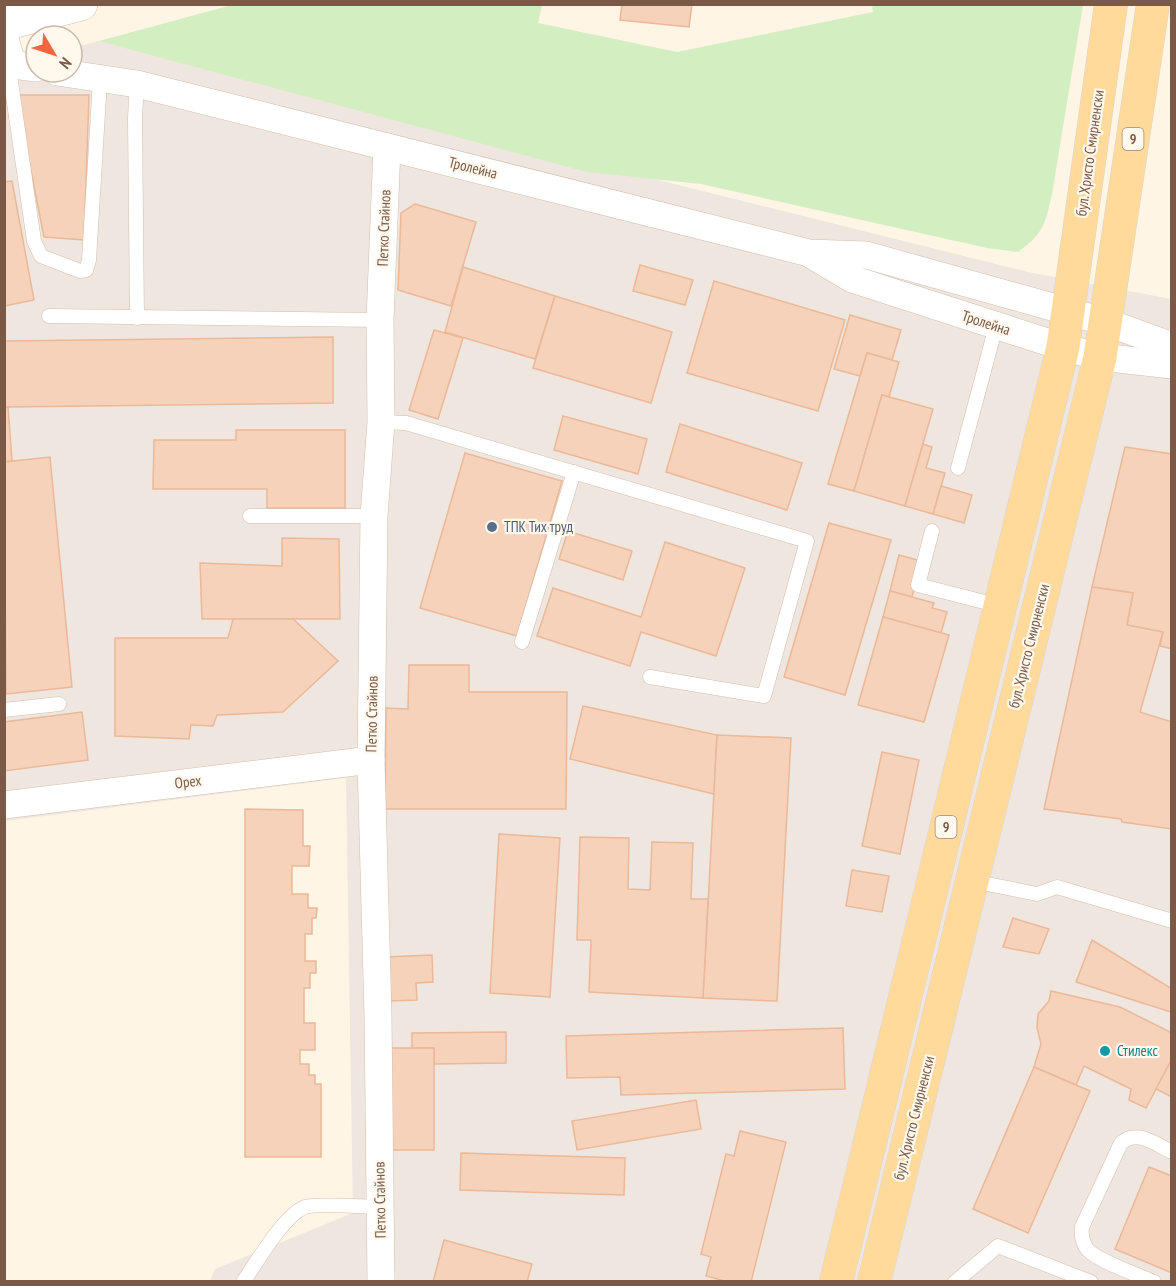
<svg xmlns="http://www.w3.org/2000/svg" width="1176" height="1286" viewBox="0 0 1176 1286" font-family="'PT Sans Narrow',sans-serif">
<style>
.industrial{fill:#eee6df}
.park{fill:#d3eec1}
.building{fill:#f7d2ba;stroke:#ebb898;stroke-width:1.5}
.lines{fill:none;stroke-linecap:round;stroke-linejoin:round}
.service-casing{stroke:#d4beac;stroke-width:15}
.minor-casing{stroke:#d4beac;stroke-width:28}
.secondary-casing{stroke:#d7bea9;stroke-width:34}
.primary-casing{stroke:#dcd4cf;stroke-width:34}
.service{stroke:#fff;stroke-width:14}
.minor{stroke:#fff;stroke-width:27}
.secondary{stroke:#fff;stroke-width:33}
.primary{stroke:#ffda9b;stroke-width:33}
.service-dot{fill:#5c6f8a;stroke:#fff8ed;stroke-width:2}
.culture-dot{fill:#0f9aa8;stroke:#fff8ed;stroke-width:2}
.labels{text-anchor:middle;stroke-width:4.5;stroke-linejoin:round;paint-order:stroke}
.shield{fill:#fff8ed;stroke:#a28979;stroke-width:1.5}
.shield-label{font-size:14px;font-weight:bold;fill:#7a5947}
.street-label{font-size:15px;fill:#7a5947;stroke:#fff8ed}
.service-label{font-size:15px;fill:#4e5e75;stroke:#fff8ed;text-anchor:start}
.culture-label{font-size:15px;fill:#0d838f;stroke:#fff8ed;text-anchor:start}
</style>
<rect width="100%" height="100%" fill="#fef5e5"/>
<path class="industrial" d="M 99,41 L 1028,272 L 1171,299 L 1171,1281 L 210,1281 L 215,1269 L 353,1213 L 346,778 L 5,821 L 5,66 L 72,72 L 72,48 Z"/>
<path class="park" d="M 542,5 L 538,23 L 677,52 L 873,12 L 872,5 L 1083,5 L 1052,194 C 1045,224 1044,233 1018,252 L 987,248 L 701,184 L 587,172 L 99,41 L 232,5 Z"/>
<g class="building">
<path d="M 622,4 L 692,4 L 689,27 L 620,20 Z"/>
<path d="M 16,95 L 89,95 L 84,240 L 44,237 Z"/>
<path d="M 12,181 L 34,300 L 4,306 L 4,182 Z"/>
<path d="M 415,204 L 476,222 L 451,306 L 398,290 L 401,213 Z"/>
<path d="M 640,265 L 693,280 L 685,305 L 633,291 Z"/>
<path d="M 463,267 L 555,296 L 535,359 L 445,332 Z"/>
<path d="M 714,281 L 845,320 L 818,411 L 687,373 Z"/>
<path d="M 555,296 L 672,332 L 651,403 L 533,368 Z"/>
<path d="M 850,315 L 901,330 L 892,360 L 867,353 L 860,376 L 834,369 Z"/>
<path d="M 434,330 L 463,338 L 438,419 L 409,410 Z"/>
<path d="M 333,337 L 333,403 L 4,407 L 4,341 Z"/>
<path d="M 867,353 L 899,362 L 889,397 L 882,395 L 854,491 L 828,484 Z"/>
<path d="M 882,395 L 933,409 L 905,506 L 854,491 Z"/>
<path d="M 4,407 L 8,407 L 12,461 L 4,462 Z"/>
<path d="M 563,416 L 647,439 L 638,474 L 554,450 Z"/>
<path d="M 680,424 L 802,463 L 787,510 L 666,472 Z"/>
<path d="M 236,430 L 345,430 L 345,508 L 267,508 L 267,489 L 153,489 L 154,440 L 236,440 Z"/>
<path d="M 923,444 L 932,447 L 926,468 L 945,473 L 933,514 L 905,506 Z"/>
<path d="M 1125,447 L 1172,454 L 1172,649 L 1160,646 L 1163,632 L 1127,625 L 1133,593 L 1092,587 Z"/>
<path d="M 465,453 L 562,481 L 517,636 L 420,608 Z"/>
<path d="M 50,457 L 72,687 L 6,694 L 4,462 Z"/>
<path d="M 941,486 L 972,495 L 964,523 L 933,514 Z"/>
<path d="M 829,523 L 891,540 L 845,695 L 784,677 Z"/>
<path d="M 568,531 L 632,551 L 623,580 L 559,559 Z"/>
<path d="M 282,538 L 339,539 L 340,619 L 202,619 L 200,563 L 282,566 Z"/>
<path d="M 665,542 L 745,568 L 716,656 L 641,632 L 630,666 L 537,636 L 553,588 L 641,617 Z"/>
<path d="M 899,555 L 921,561 L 912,597 L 890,591 Z"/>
<path d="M 1092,587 L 1133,593 L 1127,625 L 1163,632 L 1140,712 L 1172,722 L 1172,829 L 1122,822 L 1121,819 L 1044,809 Z"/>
<path d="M 890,591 L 934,603 L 932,608 L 947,612 L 941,633 L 883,617 Z"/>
<path d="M 883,617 L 949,635 L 924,722 L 858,705 Z"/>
<path d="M 233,619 L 293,619 L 338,661 L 283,712 L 217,715 L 213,726 L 191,725 L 189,739 L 115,736 L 115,638 L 228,638 Z"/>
<path d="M 409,665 L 469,665 L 469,692 L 567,692 L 566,809 L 385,809 L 386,708 L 408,709 Z"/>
<path d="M 583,706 L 717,735 L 714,794 L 570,759 Z"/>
<path d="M 82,712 L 88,760 L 4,771 L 4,722 Z"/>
<path d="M 717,735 L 791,738 L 777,1001 L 703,998 Z"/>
<path d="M 882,752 L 919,760 L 900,854 L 862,846 Z"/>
<path d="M 245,809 L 303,810 L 303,846 L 310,846 L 309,866 L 292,866 L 292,894 L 308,894 L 308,908 L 317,908 L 316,918 L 312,918 L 312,934 L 305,934 L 305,961 L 316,961 L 316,973 L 310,973 L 310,988 L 304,988 L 304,1023 L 315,1023 L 315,1050 L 300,1050 L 300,1064 L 309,1064 L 309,1075 L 315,1075 L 315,1084 L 321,1084 L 321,1157 L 245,1157 Z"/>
<path d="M 499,834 L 560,838 L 550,997 L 490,993 Z"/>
<path d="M 580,837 L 629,838 L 628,889 L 650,890 L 652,842 L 693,843 L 691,899 L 708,899 L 703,998 L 589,992 L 591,940 L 577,940 Z"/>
<path d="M 852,870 L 889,876 L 882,912 L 846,906 Z"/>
<path d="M 1013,918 L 1049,929 L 1039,954 L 1003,947 Z"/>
<path d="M 1092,940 L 1172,989 L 1171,1012 L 1076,982 Z"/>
<path d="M 432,955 L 433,982 L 416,983 L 417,1000 L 387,1001 L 385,957 Z"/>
<path d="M 1051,991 L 1120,1007 L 1172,1033 L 1172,1059 L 1146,1108 L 1129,1100 L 1131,1089 L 1084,1066 L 1076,1085 L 1034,1067 L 1041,1044 L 1037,1028 L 1038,1014 L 1049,1001 Z"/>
<path d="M 843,1028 L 845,1089 L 621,1095 L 620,1077 L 567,1078 L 566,1036 Z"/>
<path d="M 506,1032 L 506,1063 L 434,1064 L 434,1048 L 412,1048 L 412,1033 Z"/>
<rect x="386" y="1048" width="48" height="102"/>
<path d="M 1172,1059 L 1172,1097 L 1156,1089 Z"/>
<path d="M 1034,1067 L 1090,1091 L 1028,1233 L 973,1209 Z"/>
<path d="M 696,1100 L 701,1129 L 577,1150 L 572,1121 Z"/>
<path d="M 740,1131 L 786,1142 L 751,1282 L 729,1282 L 706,1276 L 711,1257 L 701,1254 L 726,1154 L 734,1156 Z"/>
<path d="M 461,1153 L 625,1158 L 624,1195 L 460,1190 Z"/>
<path d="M 1149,1167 L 1172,1176 L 1172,1273 L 1115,1249 Z"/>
<path d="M 444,1240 L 532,1264 L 527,1282 L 433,1282 Z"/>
</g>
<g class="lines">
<defs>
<g id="service">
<path d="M 13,61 L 10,75 L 34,241 L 41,256 L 80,271 L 86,270 L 89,260 L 100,80"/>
<path d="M 137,84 L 135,118 L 137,318"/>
<path d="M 49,316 L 380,320"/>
<path d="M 381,422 L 406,423 L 807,541 L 764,696 L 650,677"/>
<path d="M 958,468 L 996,326"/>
<path d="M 250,516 L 374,516"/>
<path d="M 932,531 L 918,585 L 1000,606"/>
<path d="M 522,642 L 574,472"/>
<path d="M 4,710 L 59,704"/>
<path d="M 972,881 L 1037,894 L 1057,887 L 1169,920 L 1172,919"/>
<path d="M 243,1282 C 257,1262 284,1215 305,1207 C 317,1203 365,1207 380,1207"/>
<path d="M 955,1282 L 998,1246 L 1091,1282"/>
<path d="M 1154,1282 C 1138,1275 1098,1261 1088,1250 C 1082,1243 1081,1236 1082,1227 L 1121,1143 C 1138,1129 1155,1144 1172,1152"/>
</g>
<g id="minor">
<path d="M 4,35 L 11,60 L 21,66 L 36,68"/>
<path d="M 57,72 L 137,84 L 809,253 L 866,255 L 1106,322 L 1172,346"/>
<path d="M 810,254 L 852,279 L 1063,347 L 1100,357 L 1172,365"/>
<path d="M 4,805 L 371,760"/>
<path d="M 381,1282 L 378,1016 L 371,760 L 374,516 L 381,422 L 380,320 L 387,147"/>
</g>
<path id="secondary" d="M 4,24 L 81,4"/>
<g id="primary">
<path d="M 836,1282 L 1063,347 L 1111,4"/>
<path d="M 874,1282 L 1100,357 L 1153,4"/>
</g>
</defs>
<use href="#service" class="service-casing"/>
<use href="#minor" class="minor-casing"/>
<use href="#secondary" class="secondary-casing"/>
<use href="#primary" class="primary-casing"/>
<use href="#service" class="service"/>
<use href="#minor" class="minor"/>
<use href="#secondary" class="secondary"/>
<use href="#primary" class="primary"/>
</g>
<circle class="service-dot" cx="492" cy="527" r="6"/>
<circle class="culture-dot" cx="1105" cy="1051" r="6"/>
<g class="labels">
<g class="shield">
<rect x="1122.5" y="128" width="21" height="22" rx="4.5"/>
<rect x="935.5" y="816" width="21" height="22" rx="4.5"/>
</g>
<g class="shield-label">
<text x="1133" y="144">9</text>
<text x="946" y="832">9</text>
</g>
<g class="street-label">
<text transform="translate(1090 153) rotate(-82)" y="5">бул. Христо Смирненски</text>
<text transform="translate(473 168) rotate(14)" y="5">Тролейна</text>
<text transform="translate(384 228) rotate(-88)" y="5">Петко Стайнов</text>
<text transform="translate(986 323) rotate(18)" y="5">Тролейна</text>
<text transform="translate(1029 646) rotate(-76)" y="5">бул. Христо Смирненски</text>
<text transform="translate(372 714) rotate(-89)" y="5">Петко Стайнов</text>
<text transform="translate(188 782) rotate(-7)" y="5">Орех</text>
<text transform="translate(914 1118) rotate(-76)" y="5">бул. Христо Смирненски</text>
<text transform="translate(380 1200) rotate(-91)" y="5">Петко Стайнов</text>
</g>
<g class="service-label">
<text x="504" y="532">ТПК Тих труд</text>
</g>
<g class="culture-label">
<text x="1117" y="1056">Стилекс</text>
</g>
</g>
<rect width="1176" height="1286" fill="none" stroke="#7a5947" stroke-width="12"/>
<g transform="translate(54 54) rotate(129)"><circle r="28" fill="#fff8ed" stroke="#cab8ab" stroke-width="1.5"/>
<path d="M0-4.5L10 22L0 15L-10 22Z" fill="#f4673e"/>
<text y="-9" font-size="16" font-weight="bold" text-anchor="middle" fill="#7a5947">N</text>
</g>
</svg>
